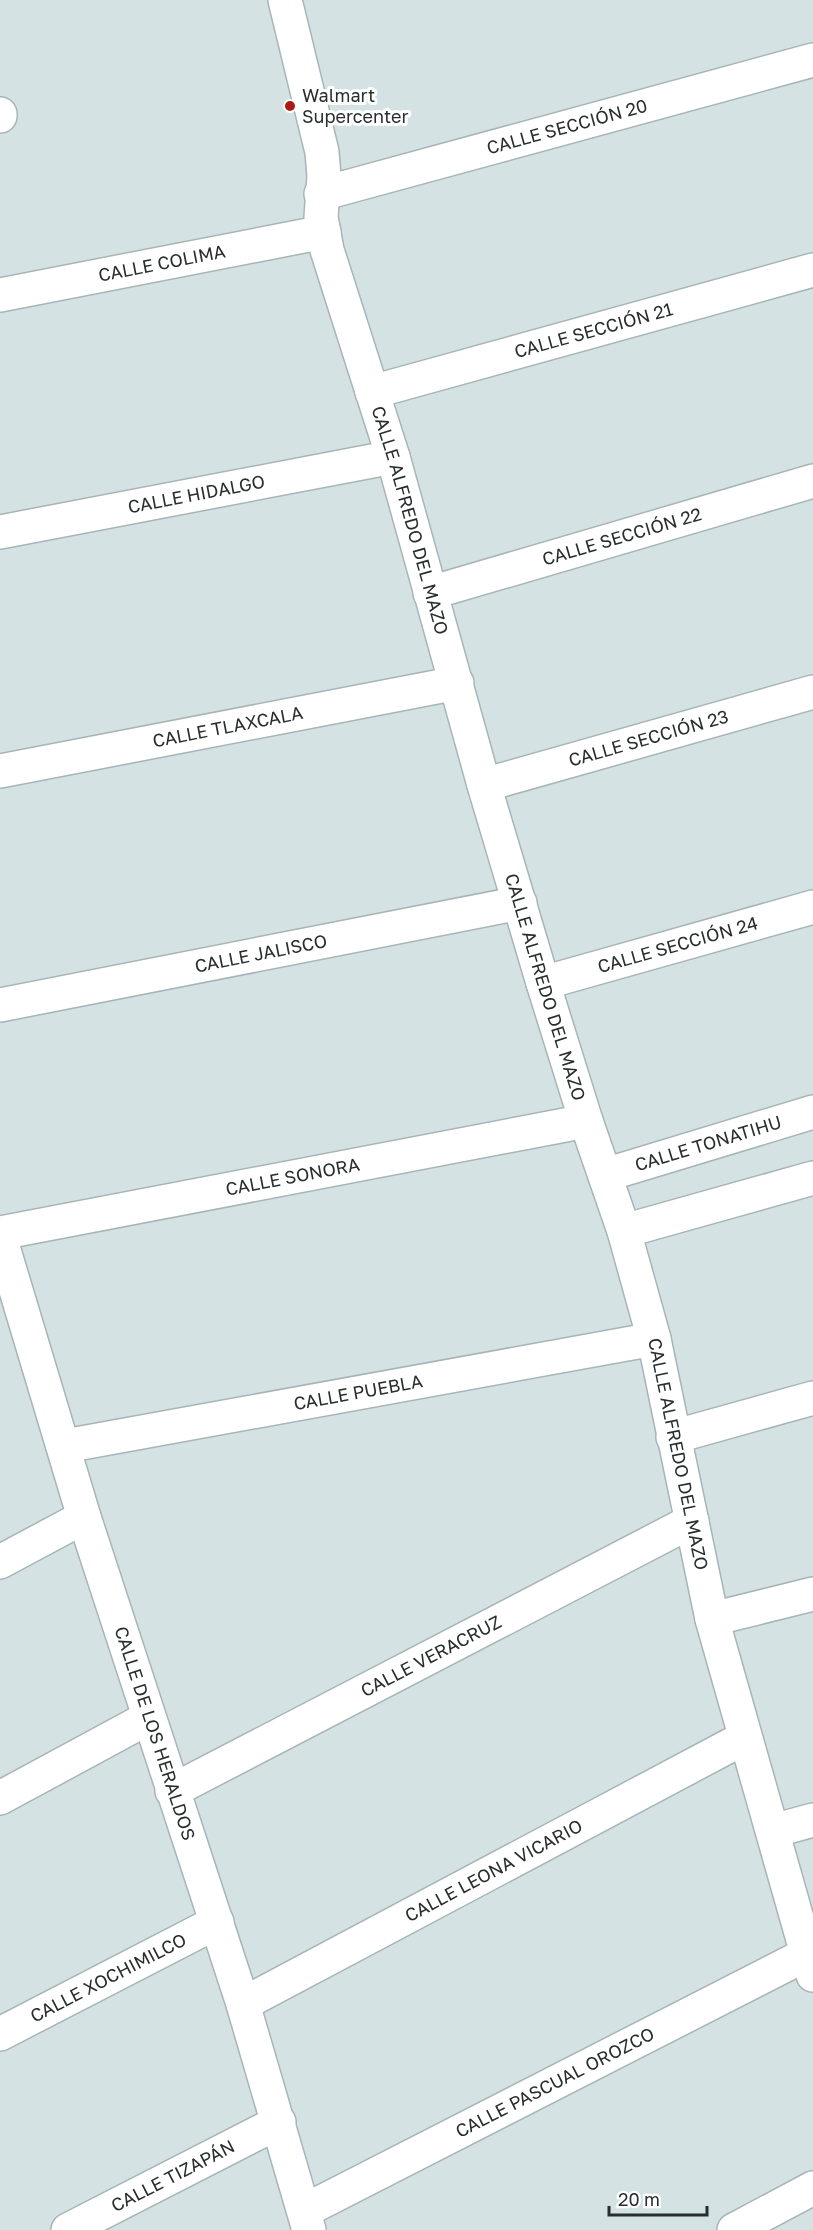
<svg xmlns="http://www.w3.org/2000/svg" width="813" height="2230" viewBox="0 0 813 2230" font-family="'Golos Text',sans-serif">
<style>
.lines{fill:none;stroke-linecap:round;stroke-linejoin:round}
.minor-casing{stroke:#a7b5b7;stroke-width:36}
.minor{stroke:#fff;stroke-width:33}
.poi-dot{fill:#ac1b13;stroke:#fff;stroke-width:2}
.labels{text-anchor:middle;stroke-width:6;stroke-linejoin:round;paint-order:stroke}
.poi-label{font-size:18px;fill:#282d2e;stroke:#fff;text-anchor:start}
.street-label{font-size:18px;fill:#282d2e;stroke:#fff}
</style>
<rect width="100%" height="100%" fill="#d4e2e4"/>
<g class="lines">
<defs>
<g id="minor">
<path id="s1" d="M 285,0 L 322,152 L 324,176 L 321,217 L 327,250 L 393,457 L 484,785 L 543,983 L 586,1121 L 624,1231 L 654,1339 L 712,1619 L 813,1975"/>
<path d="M 0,114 L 0,116"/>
<path id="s2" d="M 321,194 L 813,60"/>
<path id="s3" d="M 0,295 L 324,232"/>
<path id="s4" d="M 372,392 L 813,270"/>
<path id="s5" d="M 0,532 L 393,457"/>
<path id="s6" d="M 430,593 L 813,481"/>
<path id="s7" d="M 0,771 L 457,683"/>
<path id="s8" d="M 484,785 L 813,692"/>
<path id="s9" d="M 543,983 L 813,907"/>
<path id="s10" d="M 0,1005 L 520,903"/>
<path id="s11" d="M 605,1175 L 813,1112"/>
<path d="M 624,1231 L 813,1178"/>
<path id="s12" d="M 0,1233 L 586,1121"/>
<path id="s13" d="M 0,1237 L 84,1517 L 243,2004 L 309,2230"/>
<path d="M 673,1437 L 813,1398"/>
<path id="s14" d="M 65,1446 L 654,1339"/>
<path d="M 0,1562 L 84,1517"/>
<path d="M 712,1619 L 813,1594"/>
<path id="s15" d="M 172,1791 L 692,1521"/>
<path d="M 0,1798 L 148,1718"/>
<path d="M 773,1831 L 813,1820"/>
<path id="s16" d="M 243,2004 L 744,1738"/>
<path id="s17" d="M 0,2034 L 217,1922"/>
<path id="s18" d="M 304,2211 L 807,1954"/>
<path id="s19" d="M 68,2230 L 279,2122"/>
<path d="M 734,2230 L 813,2188"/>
</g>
</defs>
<use href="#minor" class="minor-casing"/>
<use href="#minor" class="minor"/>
</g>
<circle class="poi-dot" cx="290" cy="106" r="6"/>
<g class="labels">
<g class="poi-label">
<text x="302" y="102">Walmart<tspan x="302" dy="21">Supercenter</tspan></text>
</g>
<g class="street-label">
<text dy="6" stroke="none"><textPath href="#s2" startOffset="255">CALLE SECCIÓN 20</textPath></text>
<text dy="6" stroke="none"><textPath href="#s3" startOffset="165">CALLE COLIMA</textPath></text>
<text dy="6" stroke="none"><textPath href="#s4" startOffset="230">CALLE SECCIÓN 21</textPath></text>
<text dy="6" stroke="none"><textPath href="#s5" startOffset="200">CALLE HIDALGO</textPath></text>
<text dy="6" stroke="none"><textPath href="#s1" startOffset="538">CALLE ALFREDO DEL MAZO</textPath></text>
<text dy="6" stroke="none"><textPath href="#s6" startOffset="200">CALLE SECCIÓN 22</textPath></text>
<text dy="6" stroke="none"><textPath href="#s7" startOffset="232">CALLE TLAXCALA</textPath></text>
<text dy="6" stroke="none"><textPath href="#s8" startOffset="171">CALLE SECCIÓN 23</textPath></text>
<text dy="6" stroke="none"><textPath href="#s9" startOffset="140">CALLE SECCIÓN 24</textPath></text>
<text dy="6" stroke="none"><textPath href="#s10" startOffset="266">CALLE JALISCO</textPath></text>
<text dy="6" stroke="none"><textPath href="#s1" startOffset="1024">CALLE ALFREDO DEL MAZO</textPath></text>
<text dy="6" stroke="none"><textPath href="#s11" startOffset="108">CALLE TONATIHU</textPath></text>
<text dy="6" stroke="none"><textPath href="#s12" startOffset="298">CALLE SONORA</textPath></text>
<text dy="6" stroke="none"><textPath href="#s14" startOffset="298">CALLE PUEBLA</textPath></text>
<text dy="6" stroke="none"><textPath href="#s1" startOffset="1510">CALLE ALFREDO DEL MAZO</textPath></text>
<text dy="6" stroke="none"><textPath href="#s15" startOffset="292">CALLE VERACRUZ</textPath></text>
<text dy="6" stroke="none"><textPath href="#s13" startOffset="520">CALLE DE LOS HERALDOS</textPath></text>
<text dy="6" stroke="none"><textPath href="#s16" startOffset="284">CALLE LEONA VICARIO</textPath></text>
<text dy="6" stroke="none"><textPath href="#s17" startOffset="122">CALLE XOCHIMILCO</textPath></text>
<text dy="6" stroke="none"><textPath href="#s18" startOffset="282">CALLE PASCUAL OROZCO</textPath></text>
<text dy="6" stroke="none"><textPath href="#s19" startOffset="118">CALLE TIZAPÁN</textPath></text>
</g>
</g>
<path d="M609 2206v9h98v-9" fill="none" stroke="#282d2e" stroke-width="3"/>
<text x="618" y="2206" font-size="18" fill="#282d2e" stroke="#ffffff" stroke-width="4.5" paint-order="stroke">20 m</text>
</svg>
